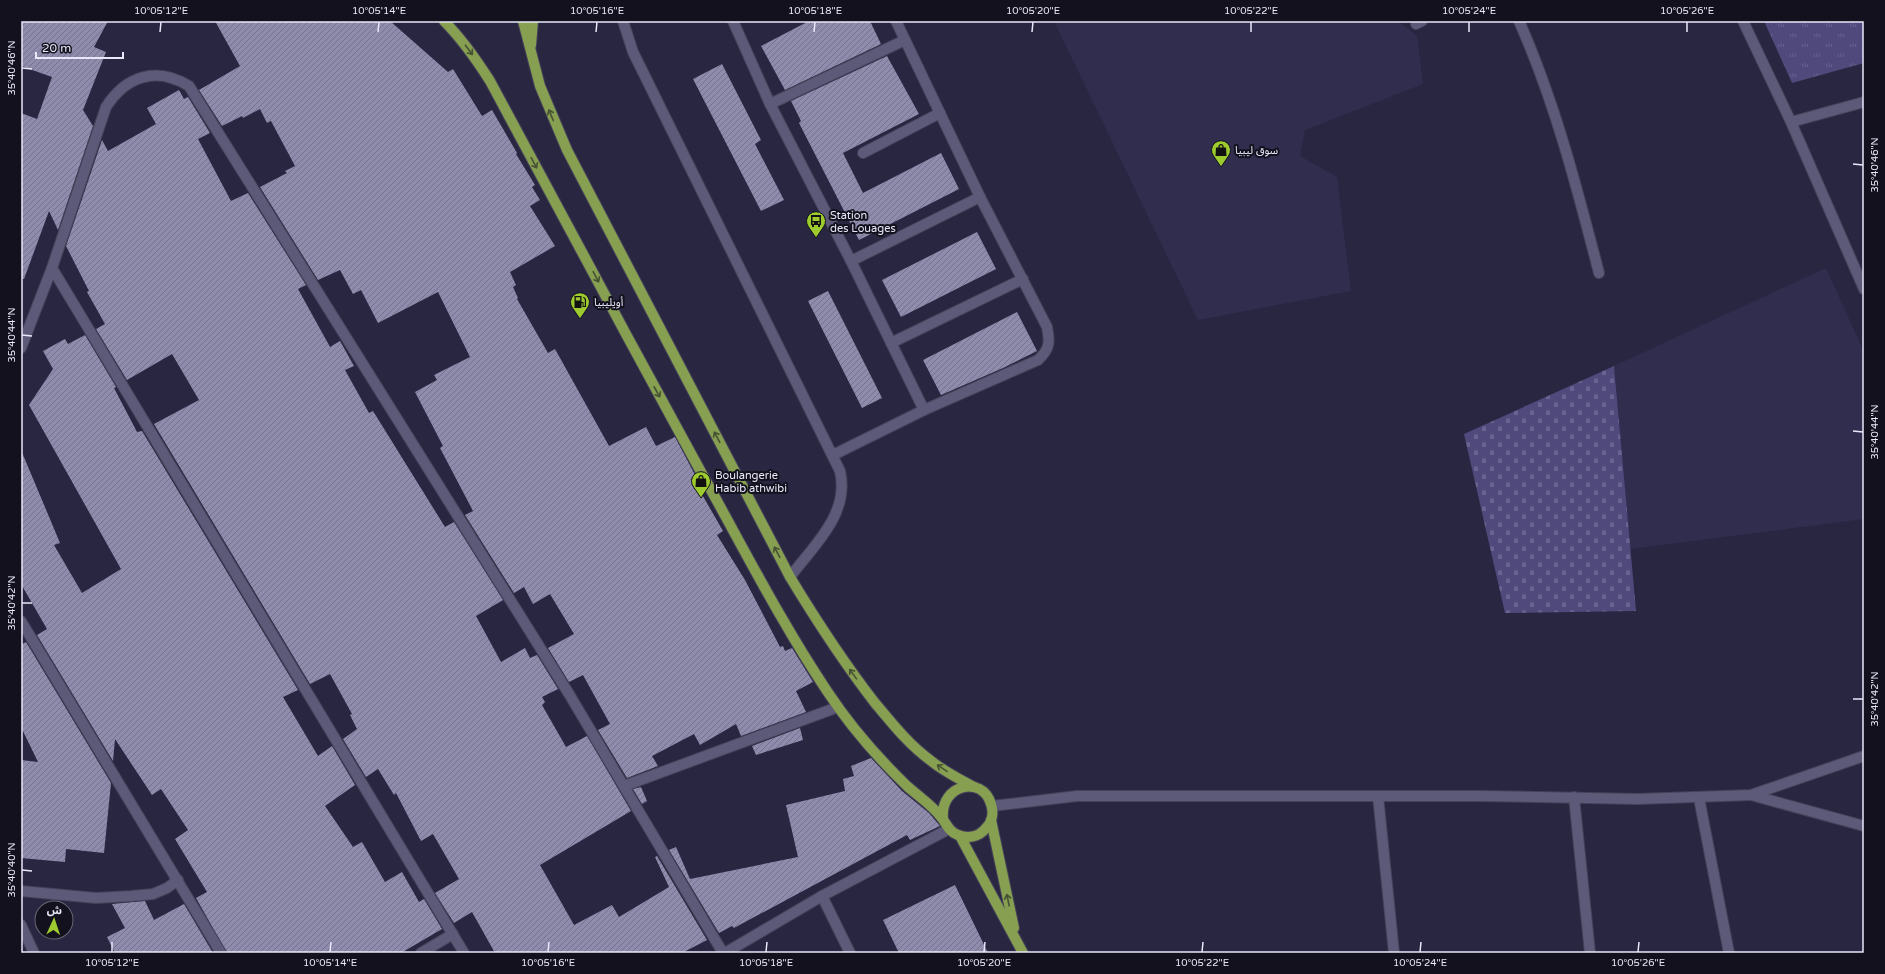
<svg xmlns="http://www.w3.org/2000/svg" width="1885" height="974" viewBox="0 0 1885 974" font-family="'Varela Round','Noto Sans Arabic',sans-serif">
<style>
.built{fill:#312d4f}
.grass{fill:url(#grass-tufts)}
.cemetery{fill:url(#cemetery-stones)}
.building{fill:url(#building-hatch)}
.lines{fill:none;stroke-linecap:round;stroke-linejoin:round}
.minor-casing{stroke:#46425a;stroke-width:12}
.major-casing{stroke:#46425a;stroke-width:12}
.minor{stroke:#5d5a79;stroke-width:10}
.major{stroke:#869f50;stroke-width:10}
.oneway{stroke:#465134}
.ticks{fill:none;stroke:#e9e8fa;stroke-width:1.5}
.labels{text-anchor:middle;stroke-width:4;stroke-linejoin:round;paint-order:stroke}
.poi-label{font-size:11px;fill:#e9e8fa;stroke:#12111d;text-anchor:start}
.neatline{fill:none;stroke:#e9e8fa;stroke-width:1.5}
.ticks-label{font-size:10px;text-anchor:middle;fill:#e9e8fa}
</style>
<defs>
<pattern id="grass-tufts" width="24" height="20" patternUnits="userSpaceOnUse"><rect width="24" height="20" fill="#4f497c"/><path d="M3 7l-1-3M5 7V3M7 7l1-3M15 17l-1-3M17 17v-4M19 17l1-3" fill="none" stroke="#686390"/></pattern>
<pattern id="cemetery-stones" width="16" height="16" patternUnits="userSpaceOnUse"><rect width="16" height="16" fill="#4f497c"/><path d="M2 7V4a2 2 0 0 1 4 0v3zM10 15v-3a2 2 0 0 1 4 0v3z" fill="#686390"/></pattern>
<pattern id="building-hatch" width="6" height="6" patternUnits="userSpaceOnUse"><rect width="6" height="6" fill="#8e8bad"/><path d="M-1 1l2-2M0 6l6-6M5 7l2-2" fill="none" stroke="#75738b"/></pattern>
</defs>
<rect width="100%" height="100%" fill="#292641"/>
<g class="built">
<path d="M 1054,21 L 1398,21 L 1417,36 L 1423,84 L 1305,130 L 1300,156 L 1337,177 L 1351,291 L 1198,320 Z"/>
<path d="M 1826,268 L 1864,352 L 1864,519 L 1630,549 L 1614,366 Z"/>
</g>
<path class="grass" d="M 1764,21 L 1864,21 L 1864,63 L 1792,83 Z"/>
<path class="cemetery" d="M 1614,366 L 1636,611 L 1505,613 L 1464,434 Z"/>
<g class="building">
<path d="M 21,21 L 108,21 L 94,47 L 106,52 L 83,110 L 93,126 L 58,230 L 49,211 L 24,279 L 21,278 L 21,113 L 37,119 L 52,77 L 21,66 Z"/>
<path d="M 215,21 L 390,21 L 448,72 L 453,69 L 482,116 L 492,110 L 517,153 L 516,154 L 535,185 L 532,187 L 540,200 L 530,206 L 555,246 L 510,272 L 516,285 L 513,287 L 518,298 L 517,299 L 548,353 L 555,349 L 609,446 L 646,427 L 656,446 L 675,437 L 703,490 L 700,491 L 723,531 L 717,535 L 745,580 L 780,647 L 783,646 L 785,651 L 792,648 L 813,682 L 796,691 L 806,712 L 741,736 L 736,724 L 700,745 L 694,734 L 652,756 L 658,766 L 627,778 L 598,730 L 610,724 L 583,675 L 569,682 L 548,648 L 574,634 L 550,594 L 533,604 L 524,587 L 514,593 L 465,515 L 473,511 L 440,448 L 443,446 L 415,392 L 437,380 L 434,375 L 470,357 L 438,292 L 378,323 L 361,290 L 353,294 L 340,270 L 318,280 L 260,187 L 287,173 L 285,171 L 295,166 L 271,121 L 267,123 L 260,109 L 243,118 L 242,116 L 222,126 L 199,90 L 240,66 Z"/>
<path d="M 809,21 L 870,21 L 881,44 L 785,90 L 761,46 Z"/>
<path d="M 887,56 L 919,114 L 843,153 L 863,193 L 941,153 L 959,189 L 859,240 L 799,123 L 801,121 L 791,101 Z"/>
<path d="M 722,64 L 761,140 L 755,144 L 784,200 L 761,211 L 693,79 Z"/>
<path d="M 179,90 L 184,99 L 188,97 L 210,133 L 198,139 L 231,201 L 248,193 L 306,285 L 298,289 L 330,347 L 340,341 L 354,366 L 345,370 L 369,413 L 373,411 L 445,527 L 454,522 L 503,600 L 476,616 L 501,662 L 525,648 L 530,658 L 537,655 L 558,689 L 542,697 L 545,702 L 542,705 L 566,747 L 587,736 L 631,811 L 540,865 L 574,925 L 612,905 L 619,917 L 669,887 L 655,857 L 657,856 L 707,940 L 682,953 L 495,953 L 472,912 L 454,923 L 435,893 L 459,879 L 433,834 L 421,841 L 396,793 L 394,795 L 378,769 L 366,777 L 343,739 L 357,729 L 350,715 L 352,714 L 330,674 L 310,684 L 154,424 L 199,400 L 172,354 L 127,380 L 96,329 L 105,324 L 87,292 L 89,291 L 66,246 L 102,140 L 108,151 L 156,124 L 147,108 Z"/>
<path d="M 977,232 L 996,269 L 901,317 L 882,280 Z"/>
<path d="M 828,291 L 882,398 L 862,408 L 808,301 Z"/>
<path d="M 1017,312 L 1037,351 L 1003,368 L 941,395 L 923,360 Z"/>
<path d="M 85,335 L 116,387 L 114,388 L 137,432 L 142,431 L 298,690 L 283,697 L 318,756 L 332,746 L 355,785 L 325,806 L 353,847 L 362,842 L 385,882 L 402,872 L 419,902 L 424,899 L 442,929 L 401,953 L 227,953 L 196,898 L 207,892 L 175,839 L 188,830 L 161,789 L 152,795 L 115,739 L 113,761 L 37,635 L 47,629 L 21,584 L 21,450 L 60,543 L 54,545 L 82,593 L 121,569 L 29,405 L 53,369 L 43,351 L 65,339 L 68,344 Z"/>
<path d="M 26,642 L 111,783 L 104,853 L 66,849 L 65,862 L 21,858 L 21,760 L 38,762 L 21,727 L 21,645 Z"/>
<path d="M 800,728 L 803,740 L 756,755 L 752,746 Z"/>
<path d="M 871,758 L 902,791 L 929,813 L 940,826 L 910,840 L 907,835 L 734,928 L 732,926 L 719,933 L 669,850 L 676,847 L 690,879 L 798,857 L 786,805 L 845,791 L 843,779 L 854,776 L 851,766 Z"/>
<path d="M 641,787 L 647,801 L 642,804 L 633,789 Z"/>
<path d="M 955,885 L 988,953 L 899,953 L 883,920 Z"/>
<path d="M 145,901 L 154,920 L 184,904 L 213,953 L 115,953 L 107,937 L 125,928 L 112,904 Z"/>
</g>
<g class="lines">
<defs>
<g id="minor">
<path d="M 623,21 L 633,52 L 840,471 C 850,514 814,545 790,577"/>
<path d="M 733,21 L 770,104 L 851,261 L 924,410"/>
<path d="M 1519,21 C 1555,102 1577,188 1599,273"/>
<path d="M 1743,21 L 1791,122 L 1864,289"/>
<path d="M 1416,24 L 1422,21"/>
<path d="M 770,104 L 905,40"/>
<path d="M 1791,122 L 1864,102"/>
<path d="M 863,153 L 940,113"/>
<path d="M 851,261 L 980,197"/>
<path d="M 52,268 L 464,953"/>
<path d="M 891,343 L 1023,279"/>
<path d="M 21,348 L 52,268 L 106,107 C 126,76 156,66 189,86 L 569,694 L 723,953"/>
<path d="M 833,455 L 924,410 L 1038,360 C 1050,349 1050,342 1047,327 L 980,197 L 896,21"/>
<path d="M 21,621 L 221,953"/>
<path d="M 624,786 L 838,707"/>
<path d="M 1751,795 L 1864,826"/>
<path d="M 1378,796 L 1394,953"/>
<path d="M 1574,797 L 1590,953"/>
<path d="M 1699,798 L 1729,953"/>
<path d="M 992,806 L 1077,796 L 1481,796 L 1638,799 L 1751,795 L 1864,756"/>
<path d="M 21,891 L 96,898 L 131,896 L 153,894 L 167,888 L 178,880"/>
<path d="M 822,896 L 850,953"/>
<path d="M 21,925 L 34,953"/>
<path d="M 421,953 L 453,934"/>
<path d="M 725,953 L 822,896 L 949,829"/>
</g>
<g id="major">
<path d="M 444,21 C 462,39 476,59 490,81 C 560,212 630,342 701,472 C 742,545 780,621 827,691 C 850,726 877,757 907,786 C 918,796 932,805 941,817 C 947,824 948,831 958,835 C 968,839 979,837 986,828 C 992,822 994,813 991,804 C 982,774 940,785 943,818"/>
<path d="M 523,21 L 540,86 L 567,150 L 790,577 C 816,620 844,663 875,703 C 892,723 908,744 930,760 C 943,771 959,779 974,787"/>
<path d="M 531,45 L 533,21"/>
<path d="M 991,820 L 1014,928"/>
<path d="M 960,836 L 1023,953"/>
</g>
</defs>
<use href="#minor" class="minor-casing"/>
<use href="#major" class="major-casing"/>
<use href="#minor" class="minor"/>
<use href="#major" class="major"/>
</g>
<defs><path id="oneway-shaft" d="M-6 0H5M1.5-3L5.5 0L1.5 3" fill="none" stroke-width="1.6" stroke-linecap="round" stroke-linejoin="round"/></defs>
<g class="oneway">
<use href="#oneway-shaft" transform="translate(469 50) rotate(53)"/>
<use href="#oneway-shaft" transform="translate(551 115) rotate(-112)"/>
<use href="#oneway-shaft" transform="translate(534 163) rotate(62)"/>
<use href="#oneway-shaft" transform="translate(596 277) rotate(62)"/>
<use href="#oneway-shaft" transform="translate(657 392) rotate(61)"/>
<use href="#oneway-shaft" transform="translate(717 437) rotate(-118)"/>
<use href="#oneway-shaft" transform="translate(777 552) rotate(-118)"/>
<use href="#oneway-shaft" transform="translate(853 674) rotate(-126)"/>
<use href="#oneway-shaft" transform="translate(942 768) rotate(-146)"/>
<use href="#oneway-shaft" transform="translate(1008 900) rotate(-102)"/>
</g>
<path class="ticks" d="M 160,32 L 161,22M 378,32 L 379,22M 596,32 L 597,22M 814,32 L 815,22M 1032,32 L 1033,22M 1251,32 L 1251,22M 1469,32 L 1469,22M 1687,32 L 1687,22M 22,68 L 32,69M 1853,164 L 1863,165M 22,335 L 32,336M 1853,431 L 1863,432M 22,603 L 32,603M 1853,699 L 1863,699M 22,870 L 32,871M 112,952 L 112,942M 330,952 L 331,942M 548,952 L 549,942M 766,952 L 767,942M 984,952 L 985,942M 1202,952 L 1203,942M 1420,952 L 1421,942M 1638,952 L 1639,942"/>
<defs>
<symbol id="shop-pin" viewBox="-11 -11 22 30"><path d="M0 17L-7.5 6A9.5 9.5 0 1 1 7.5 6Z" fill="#9dca2f" stroke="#12111d"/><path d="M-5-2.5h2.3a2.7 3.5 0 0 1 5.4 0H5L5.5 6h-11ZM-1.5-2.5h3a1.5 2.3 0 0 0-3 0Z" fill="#111"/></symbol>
<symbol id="bus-pin" viewBox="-11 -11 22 30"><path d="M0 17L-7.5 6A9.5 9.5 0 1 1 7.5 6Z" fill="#9dca2f" stroke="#12111d"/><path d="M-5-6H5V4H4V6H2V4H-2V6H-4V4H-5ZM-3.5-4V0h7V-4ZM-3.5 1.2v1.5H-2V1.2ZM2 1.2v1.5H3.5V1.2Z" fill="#111"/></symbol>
<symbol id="fuel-pin" viewBox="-11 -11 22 30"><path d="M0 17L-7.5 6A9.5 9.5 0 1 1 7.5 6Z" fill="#9dca2f" stroke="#12111d"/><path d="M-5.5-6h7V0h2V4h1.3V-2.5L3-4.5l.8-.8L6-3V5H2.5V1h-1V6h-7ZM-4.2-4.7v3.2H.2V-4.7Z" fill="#111"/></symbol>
</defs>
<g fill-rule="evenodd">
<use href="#shop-pin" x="1210" y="139" width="22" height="30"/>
<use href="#bus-pin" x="805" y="210" width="22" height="30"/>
<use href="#fuel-pin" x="569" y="291" width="22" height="30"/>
<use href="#shop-pin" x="690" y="470" width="22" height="30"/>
</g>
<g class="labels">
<g class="poi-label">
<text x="1235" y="154">سوق ليبيا</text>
<text x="830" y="219">Station<tspan x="830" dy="13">des Louages</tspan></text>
<text x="594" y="306">أويليبيا</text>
<text x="715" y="479">Boulangerie<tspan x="715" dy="13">Habib athwibi</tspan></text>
</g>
</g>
<rect width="1885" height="974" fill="none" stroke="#12111d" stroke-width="44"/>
<g transform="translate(54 920) rotate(3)"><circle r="19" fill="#12111d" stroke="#686775"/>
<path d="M0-3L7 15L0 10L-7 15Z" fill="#9dca2f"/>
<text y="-6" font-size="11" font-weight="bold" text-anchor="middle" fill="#e9e8fa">ش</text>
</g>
<path d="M36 52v6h87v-6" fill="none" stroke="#e9e8fa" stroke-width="2"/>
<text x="42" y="52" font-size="12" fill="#e9e8fa" stroke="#12111d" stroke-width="3" paint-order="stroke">20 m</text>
<rect x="22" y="22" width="1841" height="930" class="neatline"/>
<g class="ticks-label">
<text x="161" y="14">10°05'12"E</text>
<text x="379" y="14">10°05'14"E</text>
<text x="597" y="14">10°05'16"E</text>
<text x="815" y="14">10°05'18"E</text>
<text x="1033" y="14">10°05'20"E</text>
<text x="1251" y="14">10°05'22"E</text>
<text x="1469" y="14">10°05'24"E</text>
<text x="1687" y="14">10°05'26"E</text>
<text transform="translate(11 68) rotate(-90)" y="4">35°40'46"N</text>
<text transform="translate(1874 165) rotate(-90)" y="4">35°40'46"N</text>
<text transform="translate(11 335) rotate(-90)" y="4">35°40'44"N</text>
<text transform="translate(1874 432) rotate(-90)" y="4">35°40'44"N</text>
<text transform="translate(11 603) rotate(-90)" y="4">35°40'42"N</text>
<text transform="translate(1874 699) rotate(-90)" y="4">35°40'42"N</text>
<text transform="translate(11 870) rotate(-90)" y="4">35°40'40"N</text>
<text x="112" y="966">10°05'12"E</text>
<text x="330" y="966">10°05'14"E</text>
<text x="548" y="966">10°05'16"E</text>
<text x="766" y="966">10°05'18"E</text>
<text x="984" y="966">10°05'20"E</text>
<text x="1202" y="966">10°05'22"E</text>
<text x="1420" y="966">10°05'24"E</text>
<text x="1638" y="966">10°05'26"E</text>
</g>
</svg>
